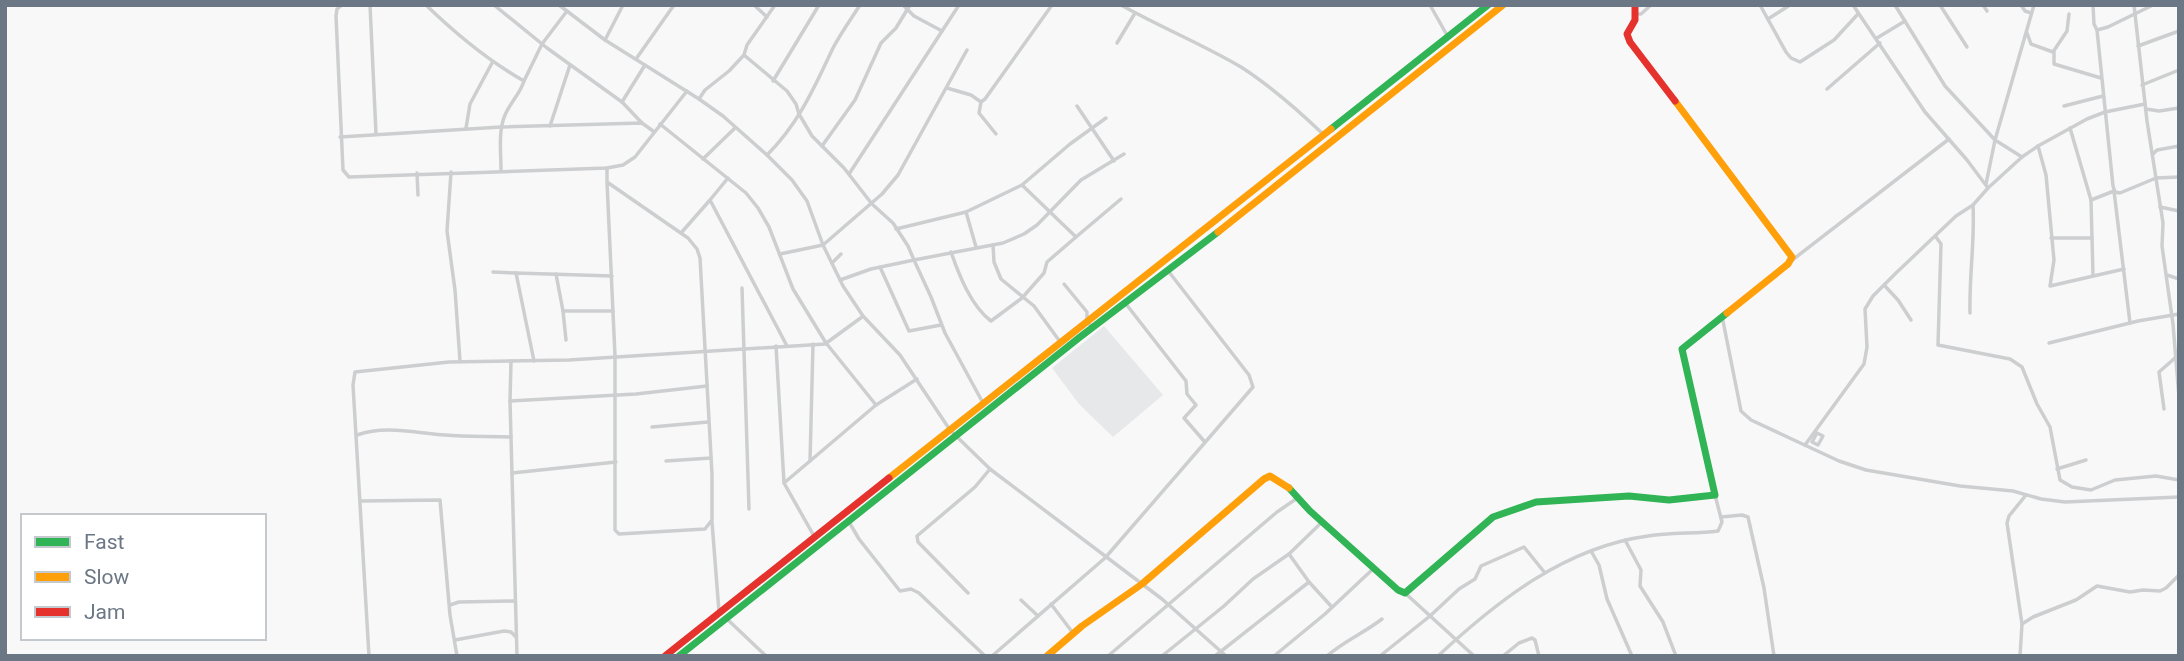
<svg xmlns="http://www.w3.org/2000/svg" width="2184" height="661" viewBox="0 0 2184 661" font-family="Roboto,sans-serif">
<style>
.built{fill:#e7e8e9}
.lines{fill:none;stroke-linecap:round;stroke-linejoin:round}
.street{stroke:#cdcecf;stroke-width:3.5}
.fast{stroke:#30b455;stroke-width:7}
.slow{stroke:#ff9f0a;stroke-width:7}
.jam{stroke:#e5322d;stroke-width:7}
</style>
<rect width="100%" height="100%" fill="#f8f8f8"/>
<path class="built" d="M 1104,326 L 1163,395 L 1113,437 L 1079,404 L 1052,368 Z"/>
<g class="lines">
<g class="street">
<path d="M 342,5 L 337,9 L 336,16 L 343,170 L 349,177 L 607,168 L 623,165 L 635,157 L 687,91"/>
<path d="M 370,5 L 376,134"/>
<path d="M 426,5 C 457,35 487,60 524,81 L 542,44 L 567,11"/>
<path d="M 494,5 L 547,48 L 622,102 L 642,123"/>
<path d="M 559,5 L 605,40 L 699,99 L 723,116 L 767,155 L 792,180 L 807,201 L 823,245 L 843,286 L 863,316 L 900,355 L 950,430 L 990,469 L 1162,599 L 1226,656"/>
<path d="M 754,5 L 767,17"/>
<path d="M 903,5 L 914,16 L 942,31"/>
<path d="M 1121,5 C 1160,27 1202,44 1241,67 C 1269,85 1300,112 1324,135"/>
<path d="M 1430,5 L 1448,37"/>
<path d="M 1760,5 L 1786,52 L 1791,58 L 1800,62 L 1834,40 L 1858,14"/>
<path d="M 1853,5 L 1925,112 L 1967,160 L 1988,188"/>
<path d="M 1895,5 L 1945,86 L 1995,140 L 2022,157"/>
<path d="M 1940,5 L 1967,47"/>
<path d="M 1983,5 L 1987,11"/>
<path d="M 2021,5 L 2025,11 L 2031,13"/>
<path d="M 2093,5 L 2094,24 L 2097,30"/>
<path d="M 2134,5 L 2147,121 L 2163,223 L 2162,246 L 2173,324 L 2179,397"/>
<path d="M 2153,5 L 2108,27 L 2097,30 L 2113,186 L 2115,192 L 2120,193 L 2156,178 L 2179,177"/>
<path d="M 1636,14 L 1641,14 L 1651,5"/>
<path d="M 1768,19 L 1790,5"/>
<path d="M 2027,33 L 2031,44 L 2053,52 L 2067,31 L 2069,14"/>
<path d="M 1877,38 L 1905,21"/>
<path d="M 605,40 L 623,5"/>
<path d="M 1117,43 L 1135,13"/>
<path d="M 2138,46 L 2179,31"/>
<path d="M 2054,52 L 2054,64 L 2101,78"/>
<path d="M 744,55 L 787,91 L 796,104 L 799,114 L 812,136 L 844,168 L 872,204 L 893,223 L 908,246 L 914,260 L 871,269 L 840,280"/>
<path d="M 636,59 L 674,5"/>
<path d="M 773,81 L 819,5"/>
<path d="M 2142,85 L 2179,70"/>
<path d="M 947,88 L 971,95 L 981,102 L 985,99 L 1052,5"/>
<path d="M 1827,89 L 1880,43"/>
<path d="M 699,99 L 705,90 L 729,71 L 744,55 L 747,45 L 775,5"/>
<path d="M 622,102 L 645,65"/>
<path d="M 981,102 L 979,113 L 996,134"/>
<path d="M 1077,106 L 1114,161"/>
<path d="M 2064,106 L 2103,96"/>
<path d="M 2146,109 L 2159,111 L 2179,108"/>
<path d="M 660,124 L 746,193 L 758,208 L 769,227 L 793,289 L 826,343 L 876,405 L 917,379"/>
<path d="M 550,126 L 570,65"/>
<path d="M 466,128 L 470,104 L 492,63"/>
<path d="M 2070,128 L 2091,200 L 2093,275"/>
<path d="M 340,137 L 501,127 L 642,123 L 653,131"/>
<path d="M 822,146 L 855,100 L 881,43 L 896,28 L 910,5"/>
<path d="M 2038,146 L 2046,175 L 2054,260 L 2050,286 L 2124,269"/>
<path d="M 2153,154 L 2157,150 L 2179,146"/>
<path d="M 767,155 C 799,123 814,88 833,48 C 841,33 851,19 860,5"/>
<path d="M 703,159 L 735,128"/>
<path d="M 607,168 L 607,182 L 615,356 L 615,530 L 619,534 L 705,529 L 712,520 L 712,474 L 700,258 L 697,249 L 688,238 L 607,182"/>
<path d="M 501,170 C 501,153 498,131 505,115 C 510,103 520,94 524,81"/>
<path d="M 451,172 L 447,231 L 455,290 L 460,361"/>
<path d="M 417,173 L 418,195"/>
<path d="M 849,174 L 959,5"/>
<path d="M 728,178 L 710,200 L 787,346"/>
<path d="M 1986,184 L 1995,140 L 2034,5"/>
<path d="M 1022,185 L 1076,237 L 1121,199"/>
<path d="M 2091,200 L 2114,191 L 2130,323"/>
<path d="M 2160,207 L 2179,211"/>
<path d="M 966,212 L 976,247"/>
<path d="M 896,229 L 966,212 L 1022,185 L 1070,144 L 1106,118"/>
<path d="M 681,233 L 710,200"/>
<path d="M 1936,237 L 1941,244 L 1938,345 L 2010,359 L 2022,367 L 2037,404 L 2050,427 L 2060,480 L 2072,487 L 2091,490 L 2115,480 L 2156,476 L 2179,480"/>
<path d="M 2051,238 L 2092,238"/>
<path d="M 993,245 L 994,262 L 1001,279 L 1034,306 L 1061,343"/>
<path d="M 951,252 C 959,275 971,306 991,321 L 1022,298 L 1044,273 L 1047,262 L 1076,237"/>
<path d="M 780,254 L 823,245 L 882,194 L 898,175 L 967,50"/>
<path d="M 1791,261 L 1949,139"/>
<path d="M 832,263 L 841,254"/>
<path d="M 880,267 L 909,331 L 941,325"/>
<path d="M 493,272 L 516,273"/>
<path d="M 556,274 L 563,311 L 613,311"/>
<path d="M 2167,275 L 2179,279"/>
<path d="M 1064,284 L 1087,312 L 1087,320 L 1092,328"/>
<path d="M 1884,285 L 1898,300 L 1911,320"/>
<path d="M 742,288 L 749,509"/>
<path d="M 1126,304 L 1186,381 L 1187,394 L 1196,405 L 1184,418 L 1204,441"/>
<path d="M 563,311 L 566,340"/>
<path d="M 1970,313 C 1969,276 1975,241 1973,205"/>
<path d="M 1722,316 L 1741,411 L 1751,420 L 1839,461 L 1866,470 L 1960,486 L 2013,491 L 2041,499 L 2065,502 L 2179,497"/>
<path d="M 2049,343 L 2138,321 L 2179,314"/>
<path d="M 776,346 L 784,483 L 810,461 L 813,344"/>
<path d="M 511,361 L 510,401 L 636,394 L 707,386"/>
<path d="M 534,361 L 516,273 L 612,276"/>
<path d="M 510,401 L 517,656"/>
<path d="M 983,403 L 945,333 L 931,297 L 914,260 L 1003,243 L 1024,234 L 1037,225 L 1081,180 L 1124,154"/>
<path d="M 2164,409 L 2159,372 L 2175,358"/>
<path d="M 652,427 L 708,422"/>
<path d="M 1817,433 L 1823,436 L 1818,445 L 1812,442 Z"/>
<path d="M 357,435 C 386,425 415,433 445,435 C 467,437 489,436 511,437"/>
<path d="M 1805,445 L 1864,364 L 1867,347 L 1865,309 L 1873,296 L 1896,273 L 1956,216 L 1973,205 L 1988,188 L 2022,157 L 2038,146 L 2087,119 L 2105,112 L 2145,104"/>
<path d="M 666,461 L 711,458"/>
<path d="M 810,461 L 876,405"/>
<path d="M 2057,469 L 2086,460"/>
<path d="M 512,473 L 616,462"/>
<path d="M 784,483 L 814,536"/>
<path d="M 361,501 L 440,500 L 450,615 L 457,656"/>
<path d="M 1721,517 L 1742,515 L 1748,517 L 1764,588 L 1774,656"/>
<path d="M 712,522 L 719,612"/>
<path d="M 849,522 L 859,539 L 900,591 L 911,589 L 919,593 L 985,656"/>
<path d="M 1625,540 L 1641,570 L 1640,586 L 1663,622 L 1676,656"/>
<path d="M 1591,551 L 1599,565 L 1607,599 L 1632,656"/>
<path d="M 1289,554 L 1309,582 L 1331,606"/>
<path d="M 968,593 L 918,542 L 917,536 L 975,487 L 990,469"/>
<path d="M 1405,593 L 1474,656"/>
<path d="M 1021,600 L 1038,616"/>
<path d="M 1051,604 L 1073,633"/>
<path d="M 450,605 L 459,602 L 515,601"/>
<path d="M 727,619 L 766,656"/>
<path d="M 2022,624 L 2033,617 L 2076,600 L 2097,586 L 2130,592 L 2143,590 L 2160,591 L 2166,588 L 2179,575"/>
<path d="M 455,640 L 504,631 L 511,632 L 516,637"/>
<path d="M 369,656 L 353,385 L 355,372 L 449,362 L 569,360 L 825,344 L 862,317"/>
<path d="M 992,656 L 1105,558 L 1253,387 L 1249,375 L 1169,272"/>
<path d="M 1108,656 L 1277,512 L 1296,499"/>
<path d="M 1162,656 L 1224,606 L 1253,579 L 1289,554 L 1322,522"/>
<path d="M 1215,656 L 1309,582"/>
<path d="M 1274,656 L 1325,614 L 1374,568"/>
<path d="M 1327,656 C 1344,641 1364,633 1382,619"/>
<path d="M 1380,656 L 1430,616 L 1459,589 L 1475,579 L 1481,566 L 1524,547 L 1545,573"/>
<path d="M 1438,656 C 1498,600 1566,547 1648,536 C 1671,532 1695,534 1718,531 L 1722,522 L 1715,495"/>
<path d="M 1503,656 L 1519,643 L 1532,638 L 1535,640 L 1539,656"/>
<path d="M 2020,656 L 2022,624 L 2007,523 L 2009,516 L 2026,495"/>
</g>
<g class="fast">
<path d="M 1331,129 L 1488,5"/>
<path d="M 1289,488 L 1310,511 L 1398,590 L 1405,593 L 1493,517 L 1536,502 L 1629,496 L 1669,500 L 1715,495 L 1682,349 L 1727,313"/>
<path d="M 679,656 L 1080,337 L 1218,232"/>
</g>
<g class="slow">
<path d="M 1675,101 L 1792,257 L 1788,264 L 1727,313"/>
<path d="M 1218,232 L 1503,5"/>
<path d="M 889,478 L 1331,129"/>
<path d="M 1047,656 L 1082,626 L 1142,584 L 1264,479 L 1270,476 L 1289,488"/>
</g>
<g class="jam">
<path d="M 1635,5 L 1635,20 L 1627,34 L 1630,42 L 1675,101"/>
<path d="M 665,656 L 889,478"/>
</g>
</g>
<rect width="2184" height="661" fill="none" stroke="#6c7785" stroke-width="14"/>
<rect x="21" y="514" width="245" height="126" fill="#ffffff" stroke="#c4c9ce" stroke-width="2"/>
<rect x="35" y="537" width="35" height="10" fill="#30b455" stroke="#c4c9ce" stroke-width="2"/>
<text x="84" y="549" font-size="21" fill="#6c7785">Fast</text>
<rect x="35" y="572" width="35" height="10" fill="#ff9f0a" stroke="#c4c9ce" stroke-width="2"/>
<text x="84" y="584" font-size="21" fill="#6c7785">Slow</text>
<rect x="35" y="607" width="35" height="10" fill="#e5322d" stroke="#c4c9ce" stroke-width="2"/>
<text x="84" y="619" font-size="21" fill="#6c7785">Jam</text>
</svg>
